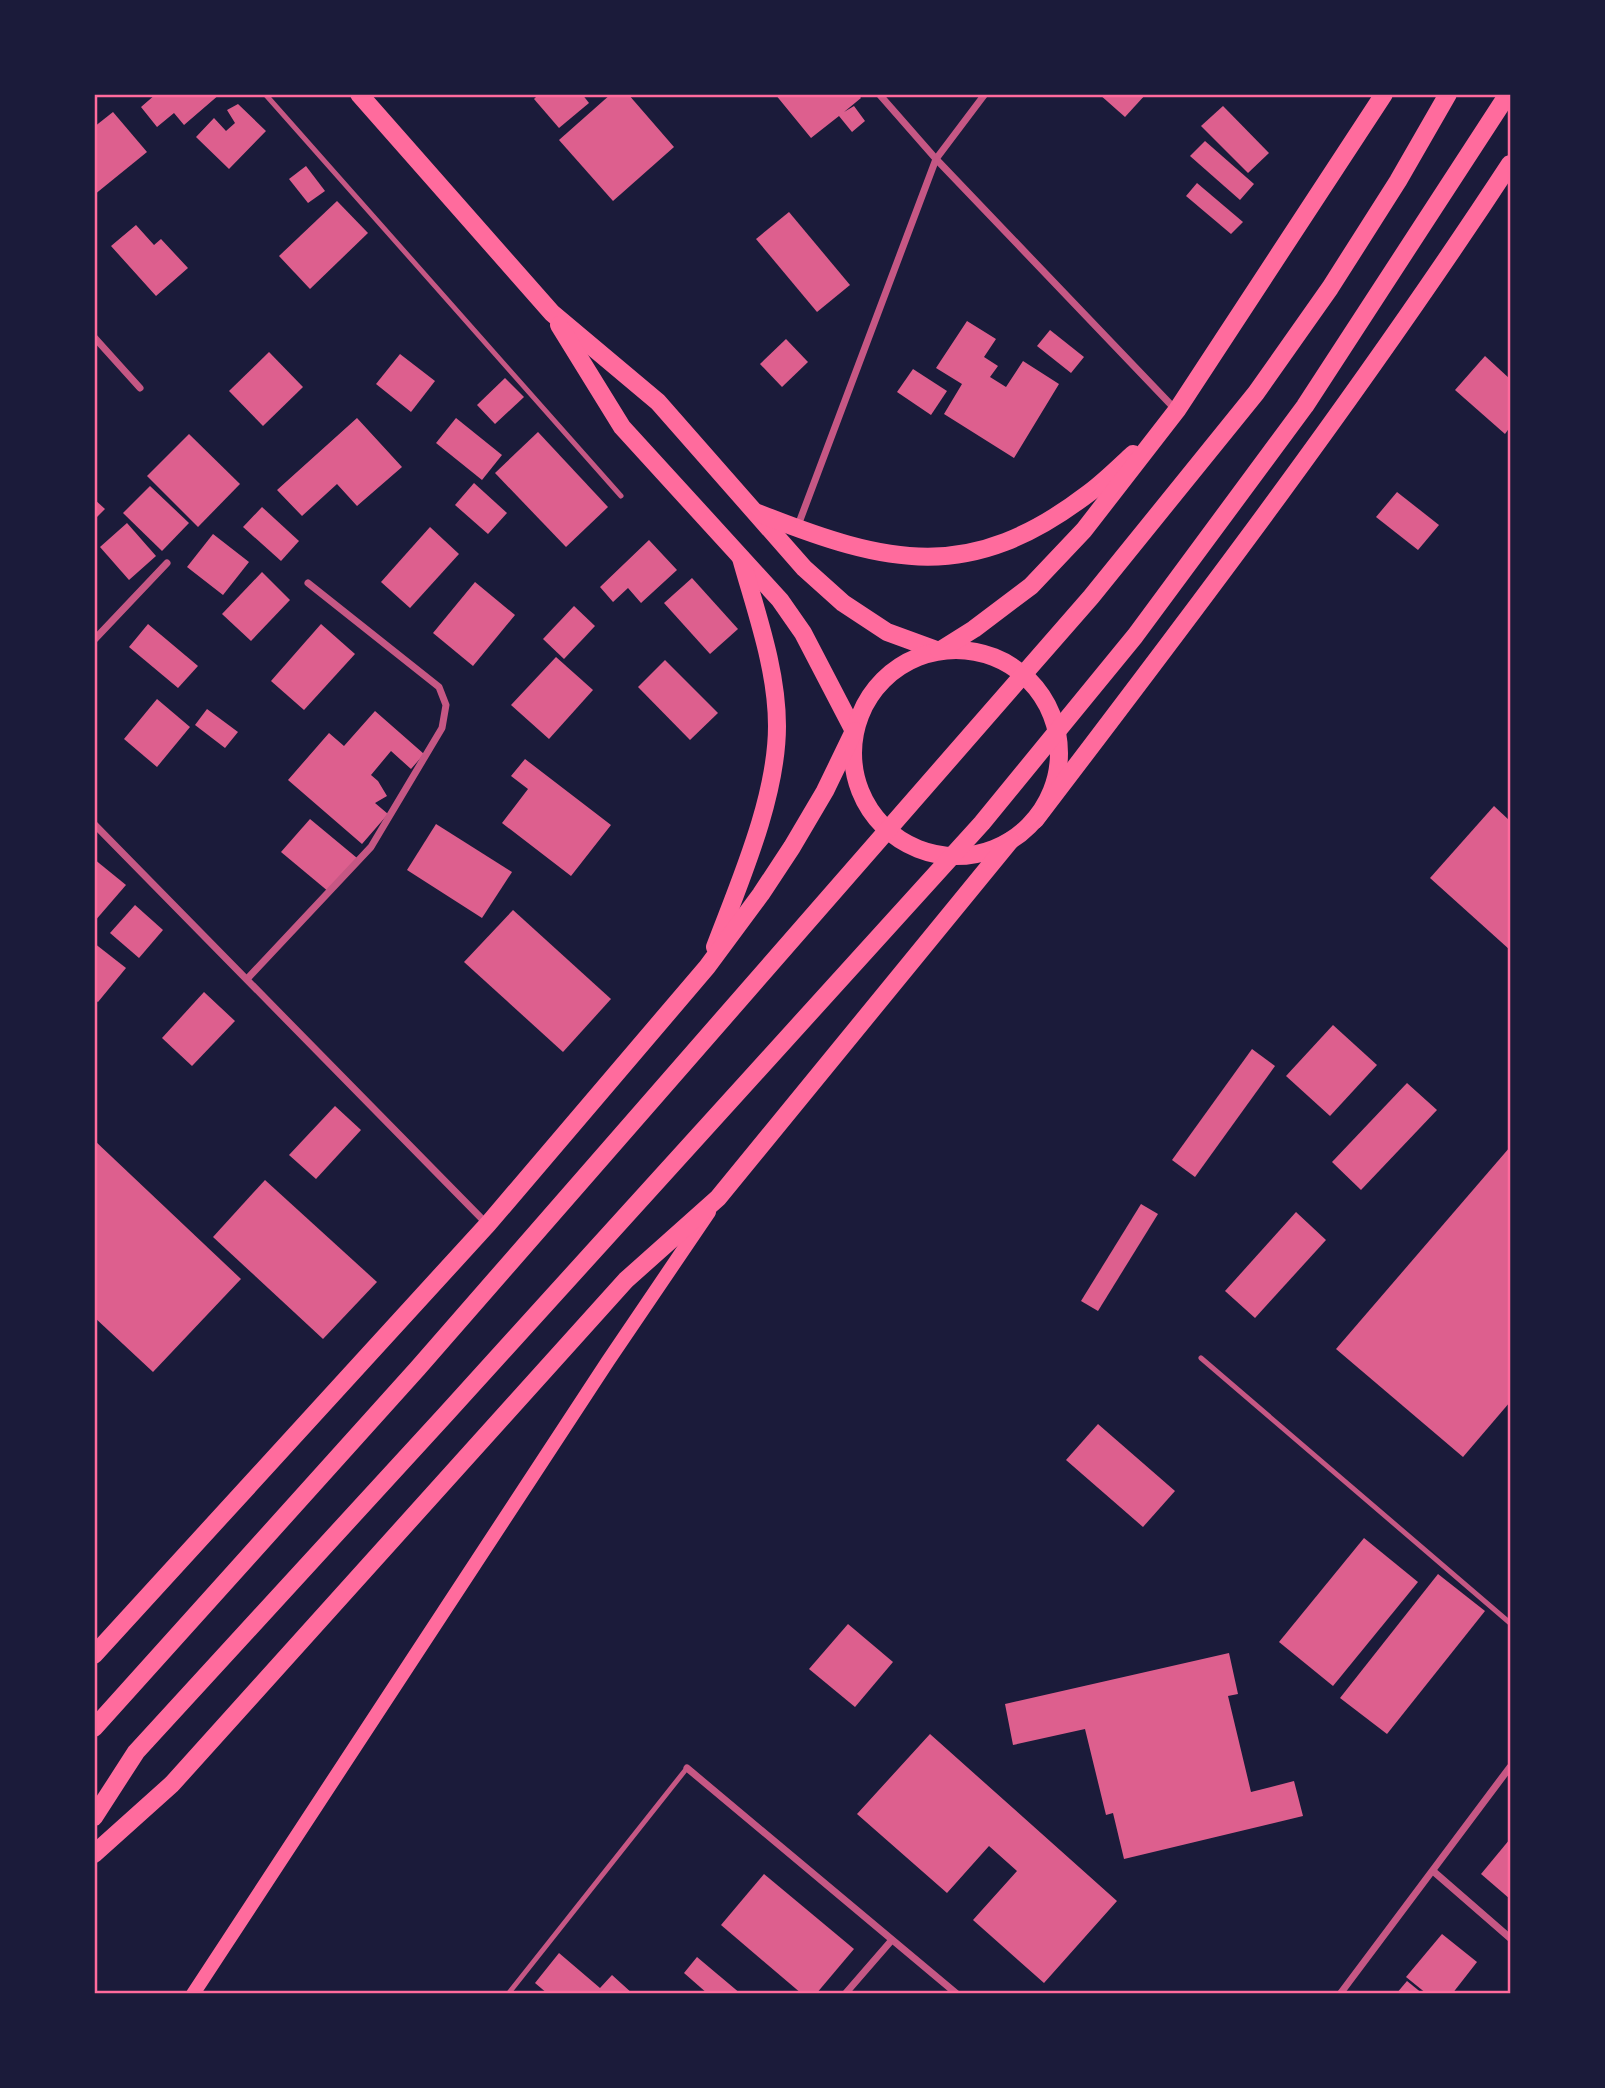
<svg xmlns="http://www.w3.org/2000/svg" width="1605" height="2088" viewBox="0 0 1605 2088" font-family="Overpass,sans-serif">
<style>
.building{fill:#dd5f8e}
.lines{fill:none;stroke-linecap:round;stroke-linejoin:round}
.service{stroke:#c65784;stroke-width:5}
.minor{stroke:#c65784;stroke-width:7}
.secondary{stroke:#ff6b9d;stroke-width:14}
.primary{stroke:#ff6b9d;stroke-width:18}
.neatline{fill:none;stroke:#ff6b9d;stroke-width:2.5}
</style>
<rect width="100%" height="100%" fill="#1b1b3a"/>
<g class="building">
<path d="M 156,94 L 220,94 L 184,125 L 174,113 L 157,127 L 141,107 Z"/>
<path d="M 539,94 L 582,94 L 589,103 L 559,128 L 534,99 Z"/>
<path d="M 611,94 L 628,94 L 674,147 L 613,201 L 559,140 Z"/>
<path d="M 775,94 L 858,94 L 861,98 L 844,112 L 854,106 L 865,121 L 852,132 L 839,116 L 811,138 Z"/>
<path d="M 1099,94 L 1146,94 L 1125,117 Z"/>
<path d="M 238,104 L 266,131 L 229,169 L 196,137 L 214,118 L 226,131 L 235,123 L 227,110 Z"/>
<path d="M 1223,106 L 1269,153 L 1248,173 L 1201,126 Z"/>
<path d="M 113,112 L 147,152 L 94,195 L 94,127 Z"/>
<path d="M 1205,141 L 1254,184 L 1240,200 L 1190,156 Z"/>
<path d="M 306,166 L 325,191 L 308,203 L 289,179 Z"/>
<path d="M 1197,183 L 1243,222 L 1231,234 L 1186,196 Z"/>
<path d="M 337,201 L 368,233 L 310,289 L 279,256 Z"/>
<path d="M 789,212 L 850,285 L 817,312 L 756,239 Z"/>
<path d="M 136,225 L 154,245 L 161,239 L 188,268 L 156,296 L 111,246 Z"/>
<path d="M 967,321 L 996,339 L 984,357 L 998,366 L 990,377 L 1006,387 L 1023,361 L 1059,384 L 1014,458 L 944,414 L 962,384 L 936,368 Z"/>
<path d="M 1050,330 L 1084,357 L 1071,373 L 1037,346 Z"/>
<path d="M 786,339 L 808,362 L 782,387 L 760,364 Z"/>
<path d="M 269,352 L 303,387 L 263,426 L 229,391 Z"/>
<path d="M 400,354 L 435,381 L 411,412 L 376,384 Z"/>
<path d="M 1485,356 L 1510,379 L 1510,427 L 1505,434 L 1455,390 Z"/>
<path d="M 913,369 L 947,391 L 931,415 L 897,392 Z"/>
<path d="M 505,378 L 524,397 L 495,424 L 477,405 Z"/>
<path d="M 357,418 L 402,467 L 357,506 L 337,484 L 302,516 L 277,490 Z"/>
<path d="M 456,418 L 502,455 L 482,480 L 436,443 Z"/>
<path d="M 538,432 L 608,507 L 566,547 L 495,473 Z"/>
<path d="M 189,434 L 240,484 L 198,527 L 147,476 Z"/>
<path d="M 474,483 L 507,513 L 488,534 L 455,505 Z"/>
<path d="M 150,486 L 189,523 L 162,551 L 123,513 Z"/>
<path d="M 1397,492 L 1439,525 L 1418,550 L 1376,517 Z"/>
<path d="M 94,499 L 105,509 L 94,520 Z"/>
<path d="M 262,507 L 299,541 L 281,561 L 243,527 Z"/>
<path d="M 127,523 L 156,556 L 129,580 L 100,547 Z"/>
<path d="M 430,527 L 459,554 L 410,608 L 381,582 Z"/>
<path d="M 213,534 L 249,562 L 223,595 L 187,567 Z"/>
<path d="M 649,540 L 677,570 L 641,603 L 628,588 L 613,602 L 600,587 Z"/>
<path d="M 262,572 L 290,600 L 251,641 L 222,614 Z"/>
<path d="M 692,578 L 738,629 L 710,654 L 664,603 Z"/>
<path d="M 475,582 L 515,615 L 473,666 L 433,633 Z"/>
<path d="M 574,606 L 595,626 L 564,659 L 543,639 Z"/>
<path d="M 148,624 L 198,666 L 178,688 L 129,647 Z"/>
<path d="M 321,624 L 355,654 L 304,710 L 271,681 Z"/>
<path d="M 556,657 L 593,690 L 549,739 L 511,705 Z"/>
<path d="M 665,660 L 718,713 L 690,740 L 638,687 Z"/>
<path d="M 157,699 L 190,727 L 157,767 L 124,739 Z"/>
<path d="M 207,709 L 238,732 L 225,748 L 195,725 Z"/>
<path d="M 375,711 L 424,754 L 411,769 L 391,751 L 371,775 L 378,781 L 387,796 L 375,803 L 388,814 L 362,844 L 288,780 L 329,733 L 344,746 Z"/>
<path d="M 525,759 L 611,825 L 571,876 L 502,823 L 528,789 L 511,776 Z"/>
<path d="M 1494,806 L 1510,821 L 1510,950 L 1430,878 Z"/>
<path d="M 310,819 L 357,858 L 329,892 L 281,852 Z"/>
<path d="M 436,824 L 512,872 L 482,918 L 407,870 Z"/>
<path d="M 94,859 L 126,885 L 94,922 Z"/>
<path d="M 135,905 L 163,930 L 139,958 L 110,933 Z"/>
<path d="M 513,910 L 611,999 L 563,1052 L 464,962 Z"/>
<path d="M 94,943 L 126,968 L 98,1002 L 94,1000 Z"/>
<path d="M 204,992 L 235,1021 L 192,1066 L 162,1038 Z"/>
<path d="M 1333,1025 L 1377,1065 L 1330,1116 L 1286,1076 Z"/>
<path d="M 1252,1049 L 1275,1066 L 1195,1177 L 1172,1160 Z"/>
<path d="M 1407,1083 L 1437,1110 L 1361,1190 L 1332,1162 Z"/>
<path d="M 335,1106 L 361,1130 L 316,1179 L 289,1155 Z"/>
<path d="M 94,1140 L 241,1279 L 153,1372 L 94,1317 Z"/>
<path d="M 1510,1147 L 1510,1402 L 1463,1457 L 1336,1349 Z"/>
<path d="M 265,1180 L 377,1282 L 323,1339 L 213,1237 Z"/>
<path d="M 1141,1204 L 1158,1214 L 1098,1311 L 1081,1301 Z"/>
<path d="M 1296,1212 L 1326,1240 L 1255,1318 L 1225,1291 Z"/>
<path d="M 1098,1424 L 1175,1491 L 1143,1527 L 1066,1460 Z"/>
<path d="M 1364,1538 L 1418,1582 L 1333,1686 L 1279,1642 Z"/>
<path d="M 1438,1574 L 1485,1611 L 1387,1734 L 1340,1698 Z"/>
<path d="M 848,1624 L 893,1662 L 855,1707 L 809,1669 Z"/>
<path d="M 1229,1653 L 1238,1694 L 1228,1696 L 1251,1792 L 1294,1781 L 1303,1816 L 1124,1859 L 1113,1813 L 1106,1815 L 1085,1729 L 1013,1745 L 1005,1704 Z"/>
<path d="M 930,1734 L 1117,1901 L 1044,1983 L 973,1920 L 1017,1871 L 989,1846 L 947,1893 L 857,1814 Z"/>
<path d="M 1510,1839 L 1510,1899 L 1481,1874 Z"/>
<path d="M 764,1874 L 854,1949 L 816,1994 L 802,1994 L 721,1925 Z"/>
<path d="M 1442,1934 L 1477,1962 L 1452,1994 L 1427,1994 L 1406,1977 Z"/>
<path d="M 559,1953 L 600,1988 L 612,1975 L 633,1994 L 548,1994 L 535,1983 Z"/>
<path d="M 697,1957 L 741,1994 L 708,1994 L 684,1973 Z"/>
<path d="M 1407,1981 L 1423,1994 L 1396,1994 Z"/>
</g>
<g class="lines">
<g class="service">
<path d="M 265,94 L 621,496"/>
<path d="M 1201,1358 L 1510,1623"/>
<path d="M 508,1994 L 687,1768"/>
</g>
<g class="minor">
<path d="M 879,94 L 936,159 L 1176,410"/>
<path d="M 94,337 L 140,388"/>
<path d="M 797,528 L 936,159 L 985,94"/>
<path d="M 94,640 L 167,563"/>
<path d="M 94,824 L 487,1224"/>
<path d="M 248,978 L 371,847 L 442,728 L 446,705 L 439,687 L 308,583"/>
<path d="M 687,1768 L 957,1994"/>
<path d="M 1433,1871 L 1510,1938"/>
<path d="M 845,1994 L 891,1941"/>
<path d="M 1340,1994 L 1510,1767"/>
</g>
<path class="secondary" d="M 193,1994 L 608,1361 L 709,1212"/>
<g class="primary">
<path d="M 359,94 L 552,313 L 658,402 L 804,568 L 843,603 L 887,632 L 939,651"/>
<path d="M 559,325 L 622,427 L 780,600 L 803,633 L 854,731"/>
<path d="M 758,513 C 889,565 970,584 1089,493 C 1105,481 1119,467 1133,454"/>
<circle cx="956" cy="753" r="103"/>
<path d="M 939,651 L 974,629 L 1031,586 L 1084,530 L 1177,410 L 1384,94"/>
<path d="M 1035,820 C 1199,605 1362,390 1510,164"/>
<path d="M 715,947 C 740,881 777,797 777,726 C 777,669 756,612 741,558"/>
<path d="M 94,1655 L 488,1224 L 707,967 L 761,894 L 792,847 L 825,791 L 854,731"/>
<path d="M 94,1728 L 418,1368 L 1091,597 L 1256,393 L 1330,288 L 1398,181 L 1448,94"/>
<path d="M 94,1817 L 136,1752 L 446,1414 L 982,823 L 1135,636 L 1305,406 L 1508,94"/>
<path d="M 94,1854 L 172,1784 L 626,1280 L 718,1198 L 1010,841"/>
</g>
</g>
<rect width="1605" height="2088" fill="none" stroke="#1b1b3a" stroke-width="192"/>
<rect x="96" y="96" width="1413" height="1896" class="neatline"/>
</svg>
